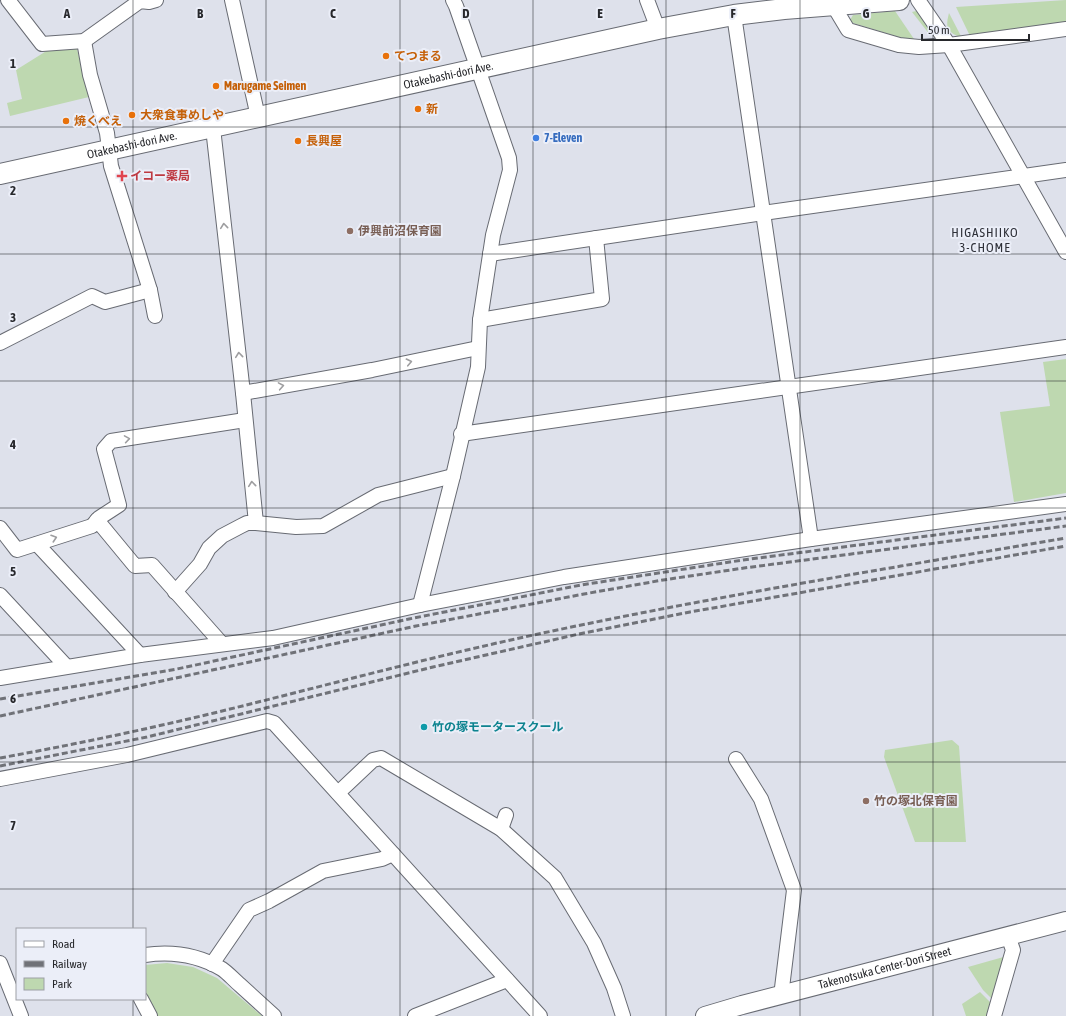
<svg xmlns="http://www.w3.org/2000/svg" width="1066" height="1016" viewBox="0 0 1066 1016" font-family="'Asap Condensed','Noto Sans JP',sans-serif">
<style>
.green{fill:#bed8b0}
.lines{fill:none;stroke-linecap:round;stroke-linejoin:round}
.minor-casing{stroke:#686b73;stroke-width:16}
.tertiary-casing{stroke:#686b73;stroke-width:20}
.secondary-casing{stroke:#686b73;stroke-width:22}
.minor{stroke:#fff;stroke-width:14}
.tertiary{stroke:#fff;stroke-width:18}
.secondary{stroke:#fff;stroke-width:20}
.rail{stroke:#707278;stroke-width:3;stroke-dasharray:6 3;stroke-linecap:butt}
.oneway{stroke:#9e9ea0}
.grid{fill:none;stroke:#27282c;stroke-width:1;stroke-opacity:0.55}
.food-dot{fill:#e8710a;stroke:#ebeef8;stroke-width:1.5}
.shop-dot{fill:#3f7fe0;stroke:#ebeef8;stroke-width:1.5}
.health-dot{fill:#e0444e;stroke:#ebeef8;stroke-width:1.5}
.education-dot{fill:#8d6e63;stroke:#ebeef8;stroke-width:1.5}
.culture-dot{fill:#0f9aa8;stroke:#ebeef8;stroke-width:1.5}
.labels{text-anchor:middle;stroke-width:4;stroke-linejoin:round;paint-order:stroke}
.food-label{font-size:12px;font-weight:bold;fill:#c56008;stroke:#ebeef8;text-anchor:start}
.street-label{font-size:12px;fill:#27282c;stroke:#ebeef8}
.shop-label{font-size:12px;font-weight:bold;fill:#366cbe;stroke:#ebeef8;text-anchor:start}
.health-label{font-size:12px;font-weight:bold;fill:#be3a42;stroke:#ebeef8;text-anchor:start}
.education-label{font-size:12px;font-weight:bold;fill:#785e54;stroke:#ebeef8;text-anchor:start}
.culture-label{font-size:12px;font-weight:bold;fill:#0d838f;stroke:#ebeef8;text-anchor:start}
.neighbourhood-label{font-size:13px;letter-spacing:1px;fill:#2f3139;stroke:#ebeef8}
.grid-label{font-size:13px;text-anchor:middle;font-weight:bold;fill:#27282c;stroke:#ebeef8;stroke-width:4;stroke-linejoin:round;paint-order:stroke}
</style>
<rect width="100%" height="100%" fill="#dee1eb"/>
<g class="green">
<path d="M 1066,0 L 1066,22 L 970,36 L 956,7 Z"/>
<path d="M 895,11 L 914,39 L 905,39 L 853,23 L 850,20 L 853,15 Z"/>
<path d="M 916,11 C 924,15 931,26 930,35 L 912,12 Z"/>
<path d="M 949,13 L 962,38 C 947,32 945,28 949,13 Z"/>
<path d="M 57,48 L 77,49 L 89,97 L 10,116 L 7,103 L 22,99 L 16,70 L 48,50 Z"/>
<path d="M 1066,359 L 1066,493 L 1014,502 L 1000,412 L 1050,406 L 1043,362 Z"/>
<path d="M 952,740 L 959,746 L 966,842 L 915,842 L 884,757 L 885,750 Z"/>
<path d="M 1007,956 L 993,1000 L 983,990 L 968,967 Z"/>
<path d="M 167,963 L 193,967 L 217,978 L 262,1016 L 157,1016 L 145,994 L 145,965 Z"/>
<path d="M 980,992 L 992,1004 L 988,1016 L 966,1016 L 962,1004 Z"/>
</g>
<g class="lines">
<defs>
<g id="minor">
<path d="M 8,0 L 42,44 L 84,41 L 140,1 L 149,2 L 156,0"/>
<path d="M 232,0 L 258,117"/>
<path d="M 647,0 L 658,29"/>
<path d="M 918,0 L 949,45 L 1066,252"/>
<path d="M 833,5 L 848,30 L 899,45 L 919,47 L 949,45 L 1066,29"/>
<path d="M 734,15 L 811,539"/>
<path d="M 84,41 L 90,75 L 107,133 L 111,166 L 150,290 L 155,316"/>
<path d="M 213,128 L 243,393 L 256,523"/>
<path d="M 490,254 L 763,213 L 1066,170"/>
<path d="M 480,320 L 602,299 L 596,238"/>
<path d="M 0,343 L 92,296 L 105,302 L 150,290"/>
<path d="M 243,393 L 372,370 L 478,348"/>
<path d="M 461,434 L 1066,347"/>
<path d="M 97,520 L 135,566 L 152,565 L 222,644"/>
<path d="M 0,528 L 17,550 L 92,526 L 99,518 L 119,505 L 104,449 L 111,441 L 245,420"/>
<path d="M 37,544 L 140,655"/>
<path d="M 175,592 L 200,564 L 209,548 L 222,536 L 241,526 L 247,523 L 256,523 L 296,527 L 323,526 L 378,495 L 453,476"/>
<path d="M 0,595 L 66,666"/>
<path d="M 420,605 L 453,476 L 478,367 L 480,320 L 493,235 L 510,170 L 509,158 L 456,6 L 453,0"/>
<path d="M 0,678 L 140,655 L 273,638 L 420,605 L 564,577 L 811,539 L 1066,504"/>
<path d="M 736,759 L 761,799 L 794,890 L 781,996"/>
<path d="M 0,779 L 127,755 L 267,721 L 274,723 L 540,1016"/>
<path d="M 338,793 L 373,760 L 381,758 L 501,829 L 555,878 L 594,943 L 614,988 L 623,1016"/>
<path d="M 501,829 L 506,815"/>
<path d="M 145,955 C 172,951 198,955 222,969 C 228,973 234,980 240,985 C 252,996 263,1006 274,1016"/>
<path d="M 0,963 L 21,1016"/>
<path d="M 212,964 L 249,910 L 269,901 L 323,871 L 382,859 L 393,854"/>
<path d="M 141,999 L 150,1016"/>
<path d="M 415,1016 L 507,980"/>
<path d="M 994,1016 L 1013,950 L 1008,936"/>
</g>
<g id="tertiary">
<path id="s1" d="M 705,1016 L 742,1005 L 1066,921"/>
</g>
<g id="secondary">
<path id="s2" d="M 0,174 L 658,29 L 734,15 L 784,9 L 899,0"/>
</g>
</defs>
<use href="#minor" class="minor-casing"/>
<use href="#tertiary" class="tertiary-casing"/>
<use href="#secondary" class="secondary-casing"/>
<use href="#minor" class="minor"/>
<use href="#tertiary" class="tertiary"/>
<use href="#secondary" class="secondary"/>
<g class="rail">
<path d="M 0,699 L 177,669 L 409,619 L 581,585 L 743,560 L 1066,518"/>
<path d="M 0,716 L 416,626 L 584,594 L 663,580 L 744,568 L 1066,526"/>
<path d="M 0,758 C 72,745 143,730 214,713 C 312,689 408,663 506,641 C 692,600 879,570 1066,538"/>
<path d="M 0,766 L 147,737 L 433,667 L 579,634 L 690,612 L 1066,546"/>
</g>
</g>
<defs><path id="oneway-chevron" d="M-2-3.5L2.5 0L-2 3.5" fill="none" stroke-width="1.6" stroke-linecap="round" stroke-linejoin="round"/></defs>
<g class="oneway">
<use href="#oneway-chevron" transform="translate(224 226) rotate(-96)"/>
<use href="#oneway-chevron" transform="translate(239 355) rotate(-96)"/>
<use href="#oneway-chevron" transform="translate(409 362) rotate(-12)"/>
<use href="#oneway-chevron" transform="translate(281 386) rotate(-10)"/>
<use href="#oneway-chevron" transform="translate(127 439) rotate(-9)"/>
<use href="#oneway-chevron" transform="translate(252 484) rotate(-96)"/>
<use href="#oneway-chevron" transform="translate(54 538) rotate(-18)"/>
</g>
<path class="grid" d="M 133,0 L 133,929M 266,0 L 266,1016M 400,0 L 400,1016M 533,0 L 533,1016M 666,0 L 666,1016M 800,0 L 800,1016M 933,0 L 933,1016M 0,127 L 1066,127M 0,254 L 1066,254M 0,381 L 1066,381M 0,508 L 1066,508M 0,635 L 1066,635M 0,762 L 1066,762M 0,889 L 1066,889M 133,999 L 133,1016"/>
<g class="food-dot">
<circle cx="386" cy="56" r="4"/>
<circle cx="216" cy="86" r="4"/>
<circle cx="418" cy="109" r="4"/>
<circle cx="132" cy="115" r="4"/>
<circle cx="66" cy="121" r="4"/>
<circle cx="298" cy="141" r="4"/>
</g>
<circle class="shop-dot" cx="536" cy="138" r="4"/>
<path class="health-dot" d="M120 170h4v4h4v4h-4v4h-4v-4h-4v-4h4z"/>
<g class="education-dot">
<circle cx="350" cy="231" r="4"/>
<circle cx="866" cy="801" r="4"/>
</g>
<circle class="culture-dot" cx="424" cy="727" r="4"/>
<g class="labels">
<g class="food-label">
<text x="394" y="60">てつまる</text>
<text x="224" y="90">Marugame Seimen</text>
<text x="426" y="113">新</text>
<text x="140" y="119">大衆食事めしや</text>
<text x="74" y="125">焼くべえ</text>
<text x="306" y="145">長興屋</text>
</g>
<g class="street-label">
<text dy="4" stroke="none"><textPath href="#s2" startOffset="459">Otakebashi-dori Ave.</textPath></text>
<text dy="4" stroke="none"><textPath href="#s2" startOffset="135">Otakebashi-dori Ave.</textPath></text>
<text dy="4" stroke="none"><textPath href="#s1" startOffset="186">Takenotsuka Center-Dori Street</textPath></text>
</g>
<g class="shop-label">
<text x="544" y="142">7-Eleven</text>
</g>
<g class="health-label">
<text x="130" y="180">イコー薬局</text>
</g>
<g class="education-label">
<text x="358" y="235">伊興前沼保育園</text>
<text x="874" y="805">竹の塚北保育園</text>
</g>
<g class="culture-label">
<text x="432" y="731">竹の塚モータースクール</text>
</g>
<g class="neighbourhood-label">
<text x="985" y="237">HIGASHIIKO<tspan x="985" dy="15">3-CHOME</tspan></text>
</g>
</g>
<g class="grid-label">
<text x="67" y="18">A</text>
<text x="200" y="18">B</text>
<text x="333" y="18">C</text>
<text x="466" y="18">D</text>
<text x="600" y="18">E</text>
<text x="733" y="18">F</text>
<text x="866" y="18">G</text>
<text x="13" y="68">1</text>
<text x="13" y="195">2</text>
<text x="13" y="322">3</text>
<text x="13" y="449">4</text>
<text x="13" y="576">5</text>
<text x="13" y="703">6</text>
<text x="13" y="830">7</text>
</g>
<rect x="16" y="928" width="130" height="72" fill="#ebeef8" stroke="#9d9fa6"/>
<rect x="24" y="941" width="20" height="6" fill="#ffffff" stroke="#9d9fa6"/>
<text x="52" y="948" font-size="12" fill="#27282c">Road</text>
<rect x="24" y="961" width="20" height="6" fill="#707278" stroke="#9d9fa6"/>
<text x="52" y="968" font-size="12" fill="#27282c">Railway</text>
<rect x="24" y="978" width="20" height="12" fill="#bed8b0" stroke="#9d9fa6"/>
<text x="52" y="988" font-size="12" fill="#27282c">Park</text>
<path d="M922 34v6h107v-6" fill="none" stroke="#27282c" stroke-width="2"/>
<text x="928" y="34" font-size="12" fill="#27282c" stroke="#ebeef8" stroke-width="3" paint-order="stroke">50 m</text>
</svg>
